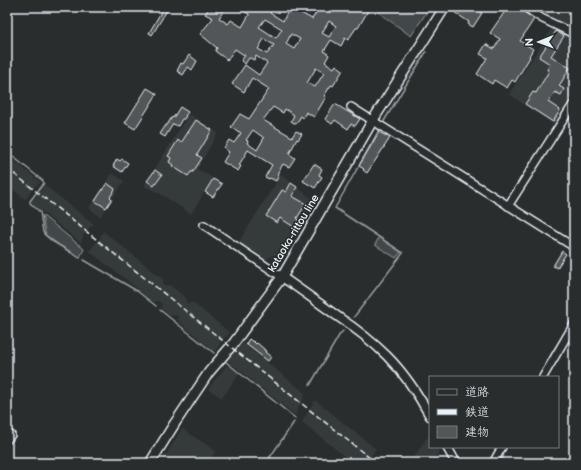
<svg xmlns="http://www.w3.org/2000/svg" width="581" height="470" viewBox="0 0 581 470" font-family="'Balsamiq Sans','Klee One',sans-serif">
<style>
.built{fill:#363a3b}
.green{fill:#424648;stroke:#959ca0}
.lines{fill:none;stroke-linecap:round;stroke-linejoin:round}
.stream{stroke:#989fa3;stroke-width:1.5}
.building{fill:#535759;stroke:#e8f1f8;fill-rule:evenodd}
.minor-casing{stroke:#e8f1f8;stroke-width:10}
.tertiary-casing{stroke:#e8f1f8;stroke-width:11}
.secondary-casing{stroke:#e8f1f8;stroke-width:12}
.minor{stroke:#2a2d2e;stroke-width:7}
.tertiary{stroke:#2a2d2e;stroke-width:8}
.secondary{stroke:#2a2d2e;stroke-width:9}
.rail{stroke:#e8f1f8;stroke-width:1.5;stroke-dasharray:6 3;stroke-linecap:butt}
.labels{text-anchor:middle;stroke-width:3.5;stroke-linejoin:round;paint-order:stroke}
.street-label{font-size:11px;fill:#e8f1f8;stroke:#2a2d2e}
</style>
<rect width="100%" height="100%" fill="#2a2d2e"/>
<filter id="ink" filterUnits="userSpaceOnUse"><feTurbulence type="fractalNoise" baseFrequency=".025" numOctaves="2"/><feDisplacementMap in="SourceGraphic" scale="8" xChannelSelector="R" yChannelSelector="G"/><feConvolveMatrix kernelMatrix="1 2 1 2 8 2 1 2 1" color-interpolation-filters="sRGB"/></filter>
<g filter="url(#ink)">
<g class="built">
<path d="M 530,7 L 574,7 L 574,32 L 538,13 Z"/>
<path d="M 553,27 L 574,39 L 574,97 L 555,126 L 509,94 Z"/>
<path d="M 189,114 L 218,133 L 197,169 L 213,178 L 191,214 L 161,194 L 144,186 Z"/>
<path d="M 7,155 L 39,181 L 40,183 L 34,187 L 29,193 L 26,200 L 7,185 Z"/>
<path d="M 112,173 L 124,181 L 100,217 L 89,208 Z"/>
<path d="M 281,175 L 315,201 L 284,254 L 269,257 L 266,260 L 238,243 Z"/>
<path d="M 44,185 L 94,224 L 88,229 L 83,236 L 81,243 L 31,203 L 31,201 L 35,198 L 40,192 Z"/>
<path d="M 103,231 L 163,279 L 163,285 L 165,287 L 166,285 L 170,285 L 186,298 L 186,302 L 188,304 L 192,302 L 230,333 L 224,338 L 219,345 L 215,352 L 178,321 L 178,317 L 176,315 L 171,316 L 161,309 L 161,303 L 158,301 L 153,302 L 139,291 L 138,289 L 89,251 L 100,238 Z"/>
<path d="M 241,341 L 305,393 L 303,401 L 298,408 L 295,415 L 228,361 L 238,348 Z"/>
<path d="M 227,365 L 239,374 L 222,398 L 208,389 Z"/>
<path d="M 315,400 L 376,449 L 366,463 L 353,463 L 302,422 Z"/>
<path d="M 182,429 L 216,451 L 208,463 L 161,463 Z"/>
<path d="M 430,433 L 430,447 L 438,447 L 440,451 L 433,463 L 410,463 Z"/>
</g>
<g class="green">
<path d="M 381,7 L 430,7 L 411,36 L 378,12 Z"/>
<path d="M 42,215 L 84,249 L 80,257 L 59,245 L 46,235 L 45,232 Z"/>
<path d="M 379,237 L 401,252 L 396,258 L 375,245 Z"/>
</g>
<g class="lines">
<g class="stream">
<path d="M 384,121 L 426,52"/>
<path d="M 7,148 L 11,155 L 43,181 L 44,183 L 30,201 L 30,203 L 40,212 L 43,232 L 45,235 L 52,241 L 80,258"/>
<path d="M 84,260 L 137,291 L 156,306"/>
<path d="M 160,310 L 214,353"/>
<path d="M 354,317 L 403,253 L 335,208 L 379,130"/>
<path d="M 559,343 L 574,316"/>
<path d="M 226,362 L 295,418"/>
<path d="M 539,377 L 555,348"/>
<path d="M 310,385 L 340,334 L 343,331"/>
<path d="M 266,463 L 294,422"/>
<path d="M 502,463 L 505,448"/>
</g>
</g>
<g class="building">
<path d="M 164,7 L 169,7 L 152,35 L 149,33 Z"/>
<path d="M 214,7 L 226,7 L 219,18 L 228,24 L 231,20 L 242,27 L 249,15 L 249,14 L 235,7 L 273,7 L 270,13 L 283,21 L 290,7 L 302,7 L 299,12 L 312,19 L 320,7 L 328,7 L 334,10 L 335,7 L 341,9 L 342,7 L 355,7 L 359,10 L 361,7 L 365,7 L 369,9 L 358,28 L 356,28 L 348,40 L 345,38 L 341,46 L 331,40 L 324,51 L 329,55 L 325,62 L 334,68 L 336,65 L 343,70 L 333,86 L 331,85 L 324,96 L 326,97 L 314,117 L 306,112 L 303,118 L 301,116 L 296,124 L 291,121 L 294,115 L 285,109 L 283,113 L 273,107 L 263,120 L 292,137 L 296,131 L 302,134 L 298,140 L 297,139 L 289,154 L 295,158 L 289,167 L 283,164 L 277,174 L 279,175 L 276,181 L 270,178 L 269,179 L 265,177 L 272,165 L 248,150 L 239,165 L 241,166 L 238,171 L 223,162 L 229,152 L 224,148 L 229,140 L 234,143 L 241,133 L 231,127 L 240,114 L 249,119 L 269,89 L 252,78 L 244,92 L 232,84 L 245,65 L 259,75 L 267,63 L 256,56 L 254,60 L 250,58 L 249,58 L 245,64 L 241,61 L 245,55 L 244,55 L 235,49 L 227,60 L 215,51 L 217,48 L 200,34 L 213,18 L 205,14 L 209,8 L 212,10 ZM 265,19 L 282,29 L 276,38 L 259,27 ZM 329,21 L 336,26 L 329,37 L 322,33 ZM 291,34 L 300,39 L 294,49 L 286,44 ZM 264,39 L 274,45 L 267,54 L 258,49 ZM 316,68 L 324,73 L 315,87 L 307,83 ZM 253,130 L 264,138 L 257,150 L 247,143 L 248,141 L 246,140 Z"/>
<path d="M 458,7 L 483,7 L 480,12 L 482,13 L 473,27 L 468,24 L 469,22 L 454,12 Z"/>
<path d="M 508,7 L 517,7 L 534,19 L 520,41 L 533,49 L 529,56 L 530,57 L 515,82 L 512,80 L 507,88 L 494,80 L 492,84 L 477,74 L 487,58 L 480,54 L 486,44 L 494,49 L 500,39 L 490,33 Z"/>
<path d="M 556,31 L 564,36 L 551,56 L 570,68 L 559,86 L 564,89 L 561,95 L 555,92 L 548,102 L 560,110 L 553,122 L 525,104 L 533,92 L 536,93 L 549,71 L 547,70 L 550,64 L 539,57 Z"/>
<path d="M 189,55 L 197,61 L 192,70 L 188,67 L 183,75 L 177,71 L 181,63 L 183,64 Z"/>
<path d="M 147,88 L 157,94 L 135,129 L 125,123 Z"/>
<path d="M 335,104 L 360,119 L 355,126 L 351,124 L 348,129 L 335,120 L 332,124 L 325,119 Z"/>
<path d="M 180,107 L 188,112 L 185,116 L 186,116 L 184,119 L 182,119 L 178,126 L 173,124 L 165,137 L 160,134 L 166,125 L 167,125 L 172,117 L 173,118 Z"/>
<path d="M 196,120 L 212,130 L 197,155 L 202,158 L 193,172 L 191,172 L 188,176 L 172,166 L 173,165 L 169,162 L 171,158 L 168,156 L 178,140 L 181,143 Z"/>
<path d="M 379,132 L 390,138 L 367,173 L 363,170 L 364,169 L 359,166 Z"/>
<path d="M 117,159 L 120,161 L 122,159 L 128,163 L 122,172 L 113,166 Z"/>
<path d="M 314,164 L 322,169 L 319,175 L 322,177 L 315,188 L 303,181 Z"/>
<path d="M 155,170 L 162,175 L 154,186 L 147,181 Z"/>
<path d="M 213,179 L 222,184 L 213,197 L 205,192 Z"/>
<path d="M 107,183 L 115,189 L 110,197 L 112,199 L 106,208 L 95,201 Z"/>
<path d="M 291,183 L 297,187 L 292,196 L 306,204 L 297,218 L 299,220 L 294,227 L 280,218 L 277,223 L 266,216 L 282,190 L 286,192 Z"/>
<path d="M 562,251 L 566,254 L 557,268 L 553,266 Z"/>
<path d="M 249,339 L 253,342 L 253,341 L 256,344 L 257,343 L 264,349 L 264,350 L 266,351 L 265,352 L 271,357 L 268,361 L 246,344 Z"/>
</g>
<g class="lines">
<defs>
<g id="minor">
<path d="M 525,7 L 541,18 L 574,34"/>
<path d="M 351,107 L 574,247"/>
<path d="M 508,206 L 574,103"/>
<path d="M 204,225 L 282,277"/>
<path d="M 543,377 L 574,324"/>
<path d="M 7,440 L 11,435"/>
<path d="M 493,463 L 502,447"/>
</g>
<g id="tertiary">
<path d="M 282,277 C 301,290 319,303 337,316 C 355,328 372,341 387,356 C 405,374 418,394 430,416"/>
<path d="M 447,447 L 456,463"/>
</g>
<path id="secondary" d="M 150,463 L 175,423 L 209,372 L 233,344 L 282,277 L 373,120 L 445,7"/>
</defs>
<use href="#minor" class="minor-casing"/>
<use href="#tertiary" class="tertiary-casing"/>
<use href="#secondary" class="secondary-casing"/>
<use href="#minor" class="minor"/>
<use href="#tertiary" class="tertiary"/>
<use href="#secondary" class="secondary"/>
<path class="rail" d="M 7,168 L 376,463"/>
</g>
</g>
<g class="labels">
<g class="street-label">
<text transform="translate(293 233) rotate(-59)" y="4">kataoka-rittou line</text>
</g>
</g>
<rect width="581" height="470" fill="none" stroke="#2a2d2e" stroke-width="24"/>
<rect x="12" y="12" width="557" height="446" fill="none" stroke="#e8f1f8" stroke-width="1.5" filter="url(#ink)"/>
<rect x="429" y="376" width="130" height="72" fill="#2a2d2e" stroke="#767b7f"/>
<rect x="437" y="389" width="20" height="6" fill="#2a2d2e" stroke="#767b7f"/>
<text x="465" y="396" font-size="12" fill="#e8f1f8">道路</text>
<rect x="437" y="409" width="20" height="6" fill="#e8f1f8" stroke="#767b7f"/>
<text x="465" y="416" font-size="12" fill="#e8f1f8">鉄道</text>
<rect x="437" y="426" width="20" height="12" fill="#535759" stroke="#767b7f"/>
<text x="465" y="436" font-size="12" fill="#e8f1f8">建物</text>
<g transform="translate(539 42) rotate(269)" stroke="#2a2d2e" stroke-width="3" paint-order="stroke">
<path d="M0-3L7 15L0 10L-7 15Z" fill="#e8f1f8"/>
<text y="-6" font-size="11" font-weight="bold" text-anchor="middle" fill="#e8f1f8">N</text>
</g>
</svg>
